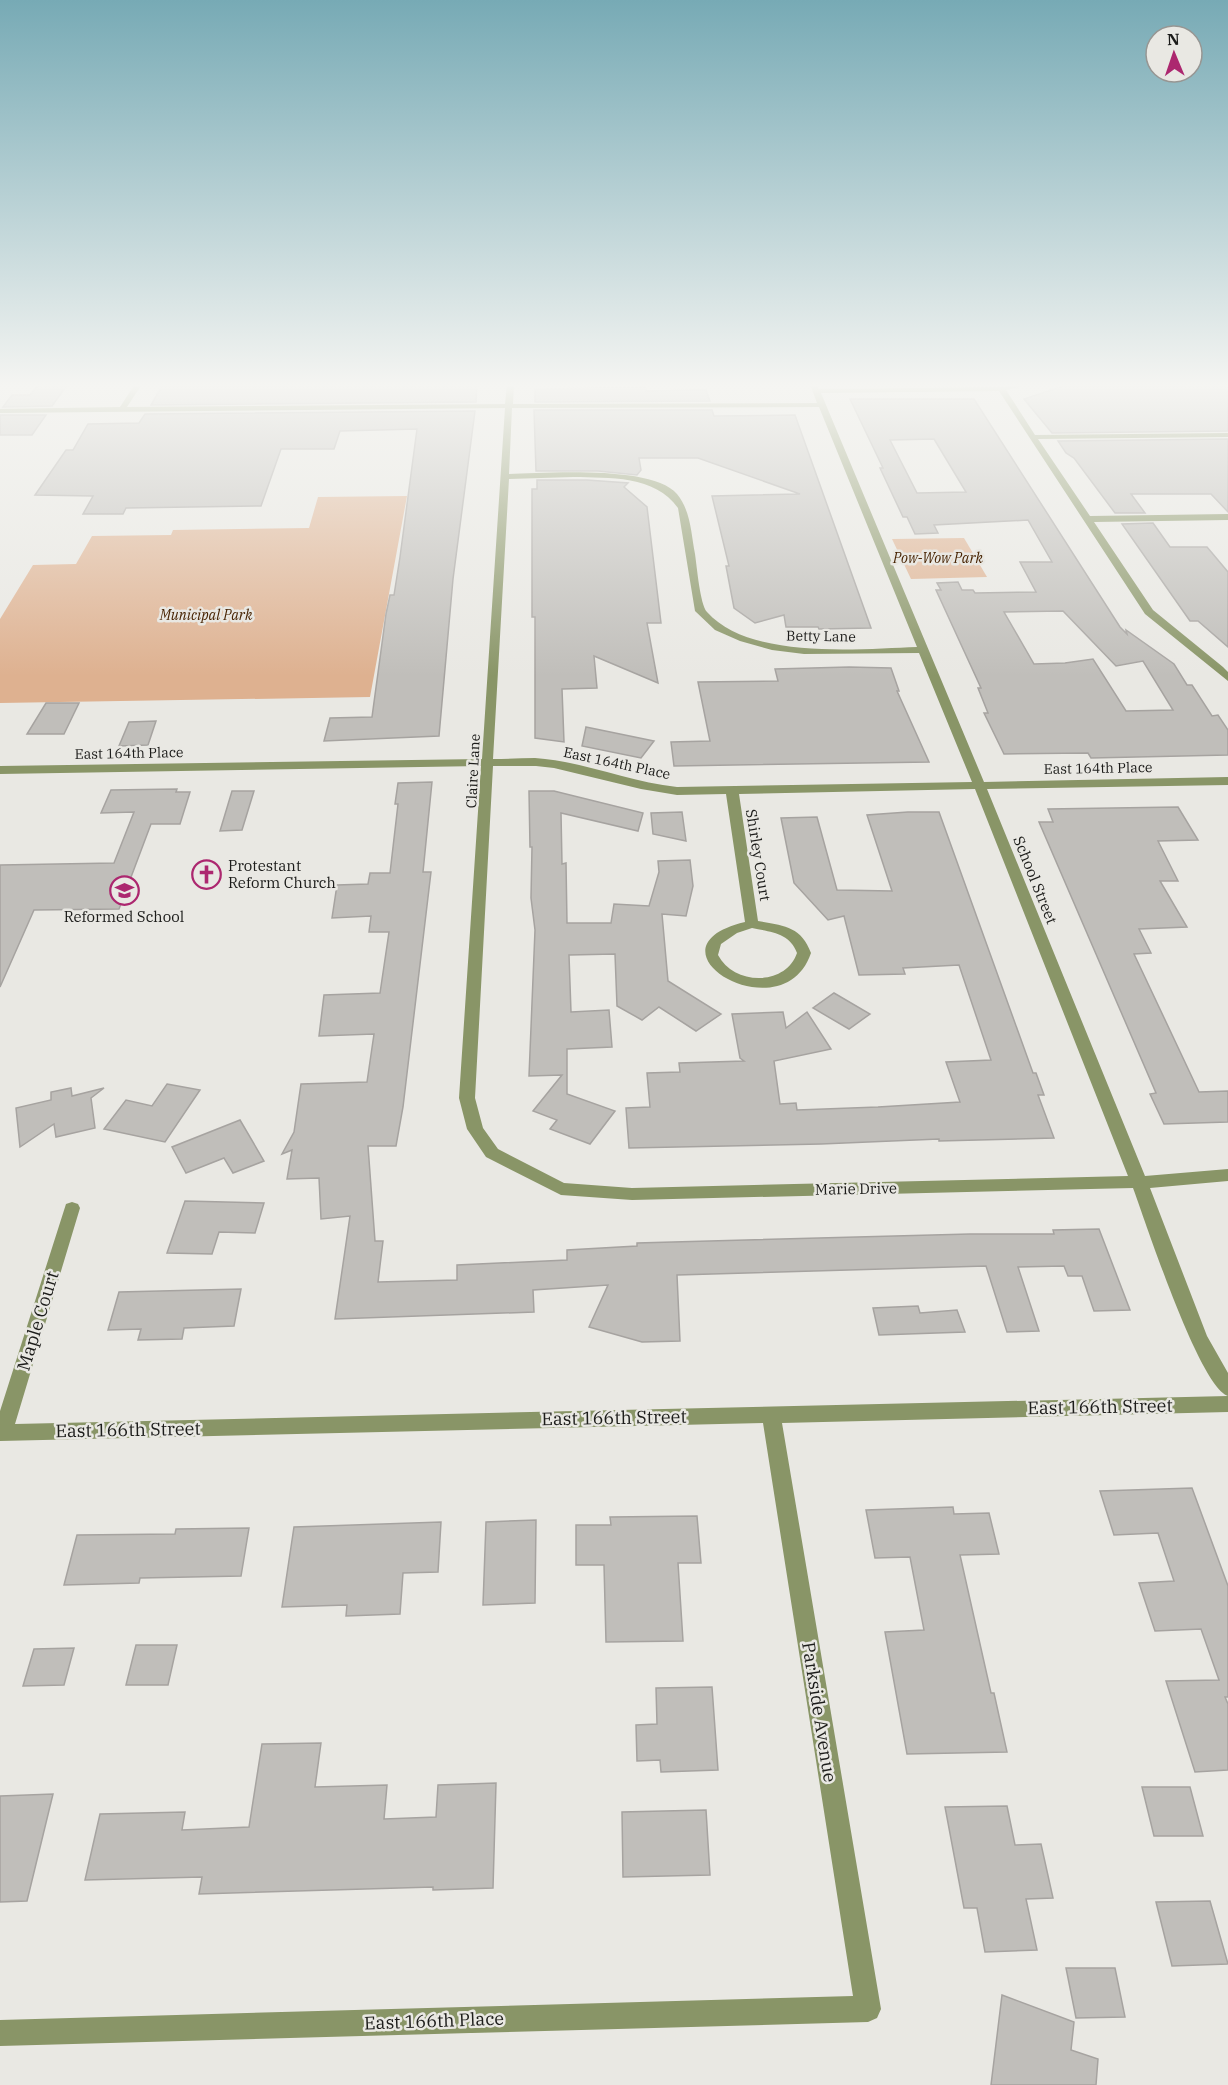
<svg xmlns="http://www.w3.org/2000/svg" width="1228" height="2085" viewBox="0 0 1228 2085" font-family="'IBM Plex Serif',serif">
<style>
.green{fill:#deb190}
.building{fill:#c0beba;stroke:#a6a3a0;stroke-width:1.5;fill-rule:evenodd}
.lines{fill:none;stroke-linecap:round;stroke-linejoin:round}
.minor{fill:#899567;fill-rule:evenodd}
.labels{text-anchor:middle;stroke-width:5;stroke-linejoin:round;paint-order:stroke}
.far-park-label{font-size:14px;font-style:italic;fill:#462201;stroke:#e9e8e3}
.far-street-label{font-size:14px;fill:#1c1c1a;stroke:#e9e8e3}
.street-label{font-size:15px;fill:#1c1c1a;stroke:#e9e8e3}
.poi-label{font-size:15px;fill:#1c1c1a;stroke:#e9e8e3;text-anchor:start}
.near-street-label{font-size:18px;fill:#1c1c1a;stroke:#e9e8e3}
</style>
<rect width="100%" height="100%" fill="#e9e8e3"/>
<g class="green">
<path d="M 407,496 L 370,697 L 0,703 L 0,619 L 33,565 L 76,564 L 92,536 L 171,535 L 173,530 L 309,528 L 318,497 Z"/>
<path d="M 964,538 L 987,577 L 911,579 L 892,539 Z"/>
</g>
<g class="building">
<path d="M 39,384 L 68,384 L 52,406 L 3,407 L 12,395 L 30,395 Z"/>
<path d="M 477,384 L 476,402 L 151,405 L 162,386 Z"/>
<path d="M 1228,385 L 1228,431 L 1052,433 L 1024,399 L 1063,386 Z"/>
<path d="M 646,387 L 646,391 L 706,390 L 710,401 L 535,402 L 535,389 Z"/>
<path d="M 850,399 L 974,399 L 1120,627 L 1127,634 L 1126,630 L 1174,664 L 1187,685 L 1192,685 L 1212,716 L 1218,715 L 1228,730 L 1228,755 L 1091,758 L 1088,753 L 1004,754 L 984,713 L 988,713 L 978,688 L 981,688 L 936,590 L 941,590 L 937,583 L 958,582 L 962,590 L 973,590 L 975,593 L 1036,592 L 1020,562 L 1052,562 L 1028,520 L 934,525 L 938,533 L 915,534 L 907,517 L 903,517 L 880,468 L 883,468 ZM 934,439 L 966,492 L 917,493 L 890,440 ZM 1063,611 L 1116,666 L 1143,661 L 1173,710 L 1126,711 L 1093,659 L 1065,663 L 1034,664 L 1004,612 Z"/>
<path d="M 534,410 L 712,410 L 714,416 L 795,415 L 871,628 L 819,629 L 818,627 L 786,627 L 784,615 L 755,623 L 734,608 L 726,566 L 729,566 L 712,496 L 800,494 L 698,458 L 639,458 L 641,470 L 637,475 L 598,471 L 536,471 Z"/>
<path d="M 475,411 L 453,579 L 439,736 L 324,741 L 330,718 L 372,717 L 386,614 L 390,595 L 394,595 L 400,557 L 417,429 L 340,431 L 334,449 L 281,449 L 261,506 L 126,508 L 123,514 L 83,514 L 93,496 L 35,495 L 66,450 L 73,450 L 88,424 L 139,423 L 145,414 Z"/>
<path d="M 0,415 L 46,415 L 32,435 L 0,435 Z"/>
<path d="M 1228,439 L 1228,512 L 1211,494 L 1131,494 L 1145,513 L 1115,513 L 1074,458 L 1066,453 L 1058,441 Z"/>
<path d="M 537,480 L 587,480 L 628,483 L 624,487 L 647,507 L 661,623 L 647,623 L 658,683 L 594,656 L 597,688 L 562,689 L 564,742 L 535,738 L 535,617 L 532,617 L 532,489 L 537,489 Z"/>
<path d="M 1153,523 L 1170,547 L 1207,547 L 1228,572 L 1228,647 L 1198,621 L 1190,621 L 1122,524 Z"/>
<path d="M 849,667 L 891,668 L 899,691 L 897,691 L 929,762 L 674,766 L 671,742 L 710,741 L 698,682 L 778,681 L 775,669 Z"/>
<path d="M 46,703 L 79,703 L 64,734 L 27,734 Z"/>
<path d="M 156,721 L 148,745 L 119,746 L 129,722 Z"/>
<path d="M 586,727 L 654,741 L 641,758 L 582,746 Z"/>
<path d="M 432,782 L 423,872 L 431,872 L 403,1107 L 396,1146 L 368,1146 L 375,1241 L 383,1241 L 378,1282 L 457,1280 L 457,1265 L 567,1260 L 567,1250 L 637,1246 L 637,1243 L 970,1234 L 1054,1234 L 1053,1230 L 1099,1229 L 1130,1310 L 1094,1311 L 1082,1276 L 1068,1276 L 1064,1266 L 1018,1267 L 1039,1331 L 1007,1332 L 986,1266 L 677,1275 L 680,1341 L 642,1342 L 589,1327 L 608,1285 L 533,1290 L 534,1312 L 335,1319 L 350,1216 L 321,1219 L 319,1178 L 287,1179 L 292,1150 L 282,1154 L 294,1132 L 301,1084 L 367,1082 L 374,1034 L 319,1036 L 324,995 L 380,993 L 389,932 L 369,932 L 371,916 L 332,918 L 337,885 L 368,884 L 370,873 L 390,873 L 398,804 L 395,804 L 398,783 Z"/>
<path d="M 177,789 L 176,792 L 190,792 L 180,824 L 151,824 L 119,909 L 34,910 L 0,987 L 0,865 L 114,863 L 134,812 L 101,813 L 111,790 Z"/>
<path d="M 232,791 L 254,791 L 242,830 L 220,831 Z"/>
<path d="M 529,791 L 554,791 L 643,813 L 638,831 L 561,813 L 562,864 L 566,863 L 567,923 L 611,923 L 614,904 L 649,906 L 659,872 L 658,861 L 690,860 L 693,886 L 686,916 L 662,914 L 668,981 L 721,1014 L 696,1031 L 659,1007 L 642,1020 L 617,1006 L 615,954 L 569,955 L 571,1012 L 609,1010 L 612,1047 L 567,1049 L 567,1094 L 615,1111 L 590,1144 L 550,1129 L 557,1120 L 533,1111 L 562,1075 L 529,1076 L 535,930 L 531,898 L 532,847 L 530,847 Z"/>
<path d="M 1178,807 L 1198,840 L 1158,841 L 1178,881 L 1160,881 L 1187,927 L 1139,929 L 1151,953 L 1134,954 L 1199,1092 L 1228,1091 L 1228,1122 L 1164,1124 L 1150,1094 L 1156,1093 L 1039,822 L 1053,822 L 1048,809 Z"/>
<path d="M 682,812 L 686,841 L 653,834 L 651,813 Z"/>
<path d="M 908,812 L 939,812 L 1033,1073 L 1036,1073 L 1044,1095 L 1038,1095 L 1054,1138 L 939,1141 L 939,1139 L 821,1144 L 629,1148 L 626,1108 L 650,1107 L 647,1073 L 680,1072 L 679,1063 L 744,1061 L 740,1058 L 732,1014 L 783,1012 L 786,1028 L 807,1012 L 831,1049 L 774,1061 L 780,1104 L 796,1103 L 797,1110 L 878,1107 L 960,1102 L 946,1062 L 991,1060 L 959,965 L 903,968 L 905,974 L 859,975 L 844,916 L 828,920 L 794,883 L 781,818 L 817,817 L 837,890 L 892,891 L 867,815 Z"/>
<path d="M 834,993 L 870,1014 L 849,1029 L 813,1008 Z"/>
<path d="M 167,1084 L 200,1090 L 165,1142 L 104,1129 L 126,1100 L 152,1106 Z"/>
<path d="M 71,1088 L 72,1096 L 104,1088 L 91,1098 L 95,1128 L 56,1137 L 54,1124 L 20,1147 L 16,1108 L 51,1100 L 51,1092 Z"/>
<path d="M 240,1120 L 264,1161 L 233,1173 L 224,1158 L 186,1173 L 172,1147 Z"/>
<path d="M 185,1201 L 264,1203 L 255,1233 L 219,1232 L 212,1254 L 167,1253 Z"/>
<path d="M 241,1289 L 234,1326 L 184,1328 L 182,1339 L 138,1340 L 141,1329 L 108,1330 L 119,1292 Z"/>
<path d="M 918,1306 L 920,1313 L 957,1310 L 965,1332 L 879,1335 L 873,1308 Z"/>
<path d="M 1192,1488 L 1228,1586 L 1228,1697 L 1225,1697 L 1228,1704 L 1228,1770 L 1195,1772 L 1166,1681 L 1219,1680 L 1201,1629 L 1155,1631 L 1139,1583 L 1174,1581 L 1158,1533 L 1114,1535 L 1100,1491 Z"/>
<path d="M 953,1507 L 954,1514 L 989,1513 L 999,1554 L 960,1555 L 991,1693 L 994,1693 L 1007,1752 L 907,1754 L 885,1632 L 924,1630 L 910,1557 L 875,1558 L 866,1510 Z"/>
<path d="M 697,1516 L 701,1563 L 678,1563 L 683,1641 L 606,1642 L 604,1565 L 576,1565 L 576,1525 L 611,1525 L 610,1517 Z"/>
<path d="M 536,1520 L 535,1603 L 483,1605 L 486,1522 Z"/>
<path d="M 441,1522 L 438,1572 L 403,1573 L 400,1614 L 346,1616 L 347,1605 L 282,1607 L 294,1527 Z"/>
<path d="M 249,1528 L 241,1576 L 140,1578 L 139,1583 L 64,1585 L 77,1535 L 175,1534 L 176,1529 Z"/>
<path d="M 136,1645 L 177,1645 L 168,1685 L 126,1685 Z"/>
<path d="M 74,1648 L 64,1685 L 23,1686 L 34,1649 Z"/>
<path d="M 712,1687 L 718,1770 L 661,1772 L 660,1760 L 637,1761 L 636,1725 L 657,1724 L 656,1688 Z"/>
<path d="M 321,1743 L 315,1787 L 387,1785 L 384,1819 L 436,1817 L 438,1785 L 496,1783 L 493,1888 L 433,1890 L 433,1887 L 199,1894 L 202,1877 L 85,1880 L 100,1814 L 185,1812 L 182,1830 L 249,1827 L 262,1744 Z"/>
<path d="M 1142,1787 L 1190,1787 L 1203,1836 L 1154,1836 Z"/>
<path d="M 53,1794 L 27,1901 L 0,1902 L 0,1796 Z"/>
<path d="M 1007,1806 L 1015,1845 L 1041,1844 L 1053,1898 L 1026,1899 L 1037,1950 L 985,1952 L 977,1908 L 964,1908 L 945,1807 Z"/>
<path d="M 706,1810 L 710,1875 L 623,1877 L 622,1812 Z"/>
<path d="M 1210,1901 L 1228,1964 L 1172,1966 L 1156,1902 Z"/>
<path d="M 1066,1968 L 1115,1968 L 1125,2017 L 1076,2018 Z"/>
<path d="M 1002,1995 L 1074,2022 L 1071,2050 L 1098,2059 L 1096,2085 L 991,2085 Z"/>
</g>
<g class="lines">
<path class="minor" d="M 135,384 L 142,384 L 127,407 L 505,404 L 507,384 L 514,384 L 513,404 L 817,403 L 810,384 L 816,384 L 819,389 L 1001,387 L 1032,384 L 1006,390 L 1035,435 L 1228,433 L 1228,437 L 1038,439 L 1090,516 L 1228,514 L 1228,520 L 1094,522 L 1153,610 L 1223,667 L 1228,672 L 1228,681 L 1145,614 L 999,391 L 821,393 L 984,782 L 1228,777 L 1228,785 L 987,789 L 1145,1176 L 1228,1169 L 1228,1181 L 1150,1188 L 1207,1336 L 1228,1373 L 1228,1412 L 782,1423 L 881,2009 L 877,2018 L 868,2022 L 0,2046 L 0,2020 L 853,1996 L 763,1423 L 0,1441 L 0,1411 L 66,1204 L 72,1202 L 78,1204 L 80,1208 L 15,1424 L 1228,1396 C 1199,1386 1146,1223 1133,1188 L 632,1200 L 561,1195 L 486,1157 L 467,1129 L 459,1098 L 481,766 L 0,774 L 0,766 L 482,759 L 505,408 L 0,413 L 0,409 L 120,407 ZM 819,407 L 917,647 C 858,649 750,660 707,612 C 700,604 697,567 695,554 C 691,534 691,511 677,494 C 653,465 545,473 509,474 L 512,408 ZM 573,477 C 609,478 655,475 678,508 L 695,611 L 715,630 L 740,641 L 772,650 L 804,654 L 919,653 L 972,782 L 677,787 C 629,782 583,761 535,758 C 521,758 507,759 493,759 L 509,479 ZM 493,766 L 536,766 L 554,768 L 641,789 L 677,795 L 726,794 L 745,922 C 636,948 783,1036 811,953 C 801,926 784,926 758,921 L 739,794 L 975,789 L 1128,1176 L 632,1188 L 564,1183 L 498,1149 L 483,1128 L 475,1098 ZM 752,928 C 771,932 790,933 797,953 C 786,986 734,986 718,955 L 721,944 L 737,933 Z"/>
</g>
<linearGradient id="sky" x2="0" y2="1"><stop stop-color="#77aab5"/><stop offset="0.57" stop-color="#f5f5f2"/><stop offset="1" stop-color="#f5f5f2" stop-opacity="0"/></linearGradient>
<rect width="1228" height="676" fill="url(#sky)"/>
<defs>
<symbol id="church-ring" viewBox="-11 -11 22 22"><circle r="9.5" fill="#e9e8e3" stroke="#ac276f" stroke-width="1.5"/><path d="M-1.2-6h2.4v3.5h3.3v2.4h-3.3V6h-2.4V-.1h-3.3v-2.4h3.3Z" fill="#ac276f"/></symbol>
<symbol id="school-ring" viewBox="-11 -11 22 22"><circle r="9.5" fill="#e9e8e3" stroke="#ac276f" stroke-width="1.5"/><path d="M0-5L7-2L0 1L-7-2ZM-4 1L0 2.5L4 1V4Q0 6-4 4Z" fill="#ac276f"/></symbol>
</defs>
<g fill-rule="evenodd">
<use href="#church-ring" x="190" y="858" width="33" height="33"/>
<use href="#school-ring" x="108" y="874" width="33" height="33"/>
</g>
<g class="labels">
<g class="far-park-label">
<text x="938" y="563">Pow-Wow Park</text>
<text x="206" y="620">Municipal Park</text>
</g>
<g class="far-street-label">
<text transform="translate(821 636) rotate(1)" y="5">Betty Lane</text>
<text transform="translate(129 753) rotate(-1)" y="5">East 164th Place</text>
<text transform="translate(617 763) rotate(12)" y="5">East 164th Place</text>
<text transform="translate(1098 768) rotate(-1)" y="5">East 164th Place</text>
<text transform="translate(473 771) rotate(-87)" y="5">Claire Lane</text>
</g>
<g class="street-label">
<text transform="translate(758 855) rotate(81)" y="5">Shirley Court</text>
<text transform="translate(1035 880) rotate(68)" y="5">School Street</text>
<text transform="translate(856 1189) rotate(-1)" y="5">Marie Drive</text>
</g>
<g class="poi-label">
<text x="228" y="871">Protestant<tspan x="228" dy="17">Reform Church</tspan></text>
<text x="124" y="922" text-anchor="middle">Reformed School</text>
</g>
<g class="near-street-label">
<text transform="translate(38 1321) rotate(-73)" y="6">Maple Court</text>
<text transform="translate(1100 1407) rotate(-1)" y="6">East 166th Street</text>
<text transform="translate(614 1418) rotate(-1)" y="6">East 166th Street</text>
<text transform="translate(128 1430) rotate(-1)" y="6">East 166th Street</text>
<text transform="translate(819 1712) rotate(81)" y="6">Parkside Avenue</text>
<text transform="translate(434 2021) rotate(-2)" y="6">East 166th Place</text>
</g>
</g>
<g transform="translate(1174 54) rotate(358)"><circle r="28" fill="#e9e8e3" stroke="#979693" stroke-width="1.5"/>
<path d="M0-4.5L10 22L0 15L-10 22Z" fill="#ac276f"/>
<text y="-9" font-size="16" font-weight="bold" text-anchor="middle" fill="#1c1c1a">N</text>
</g>
</svg>
